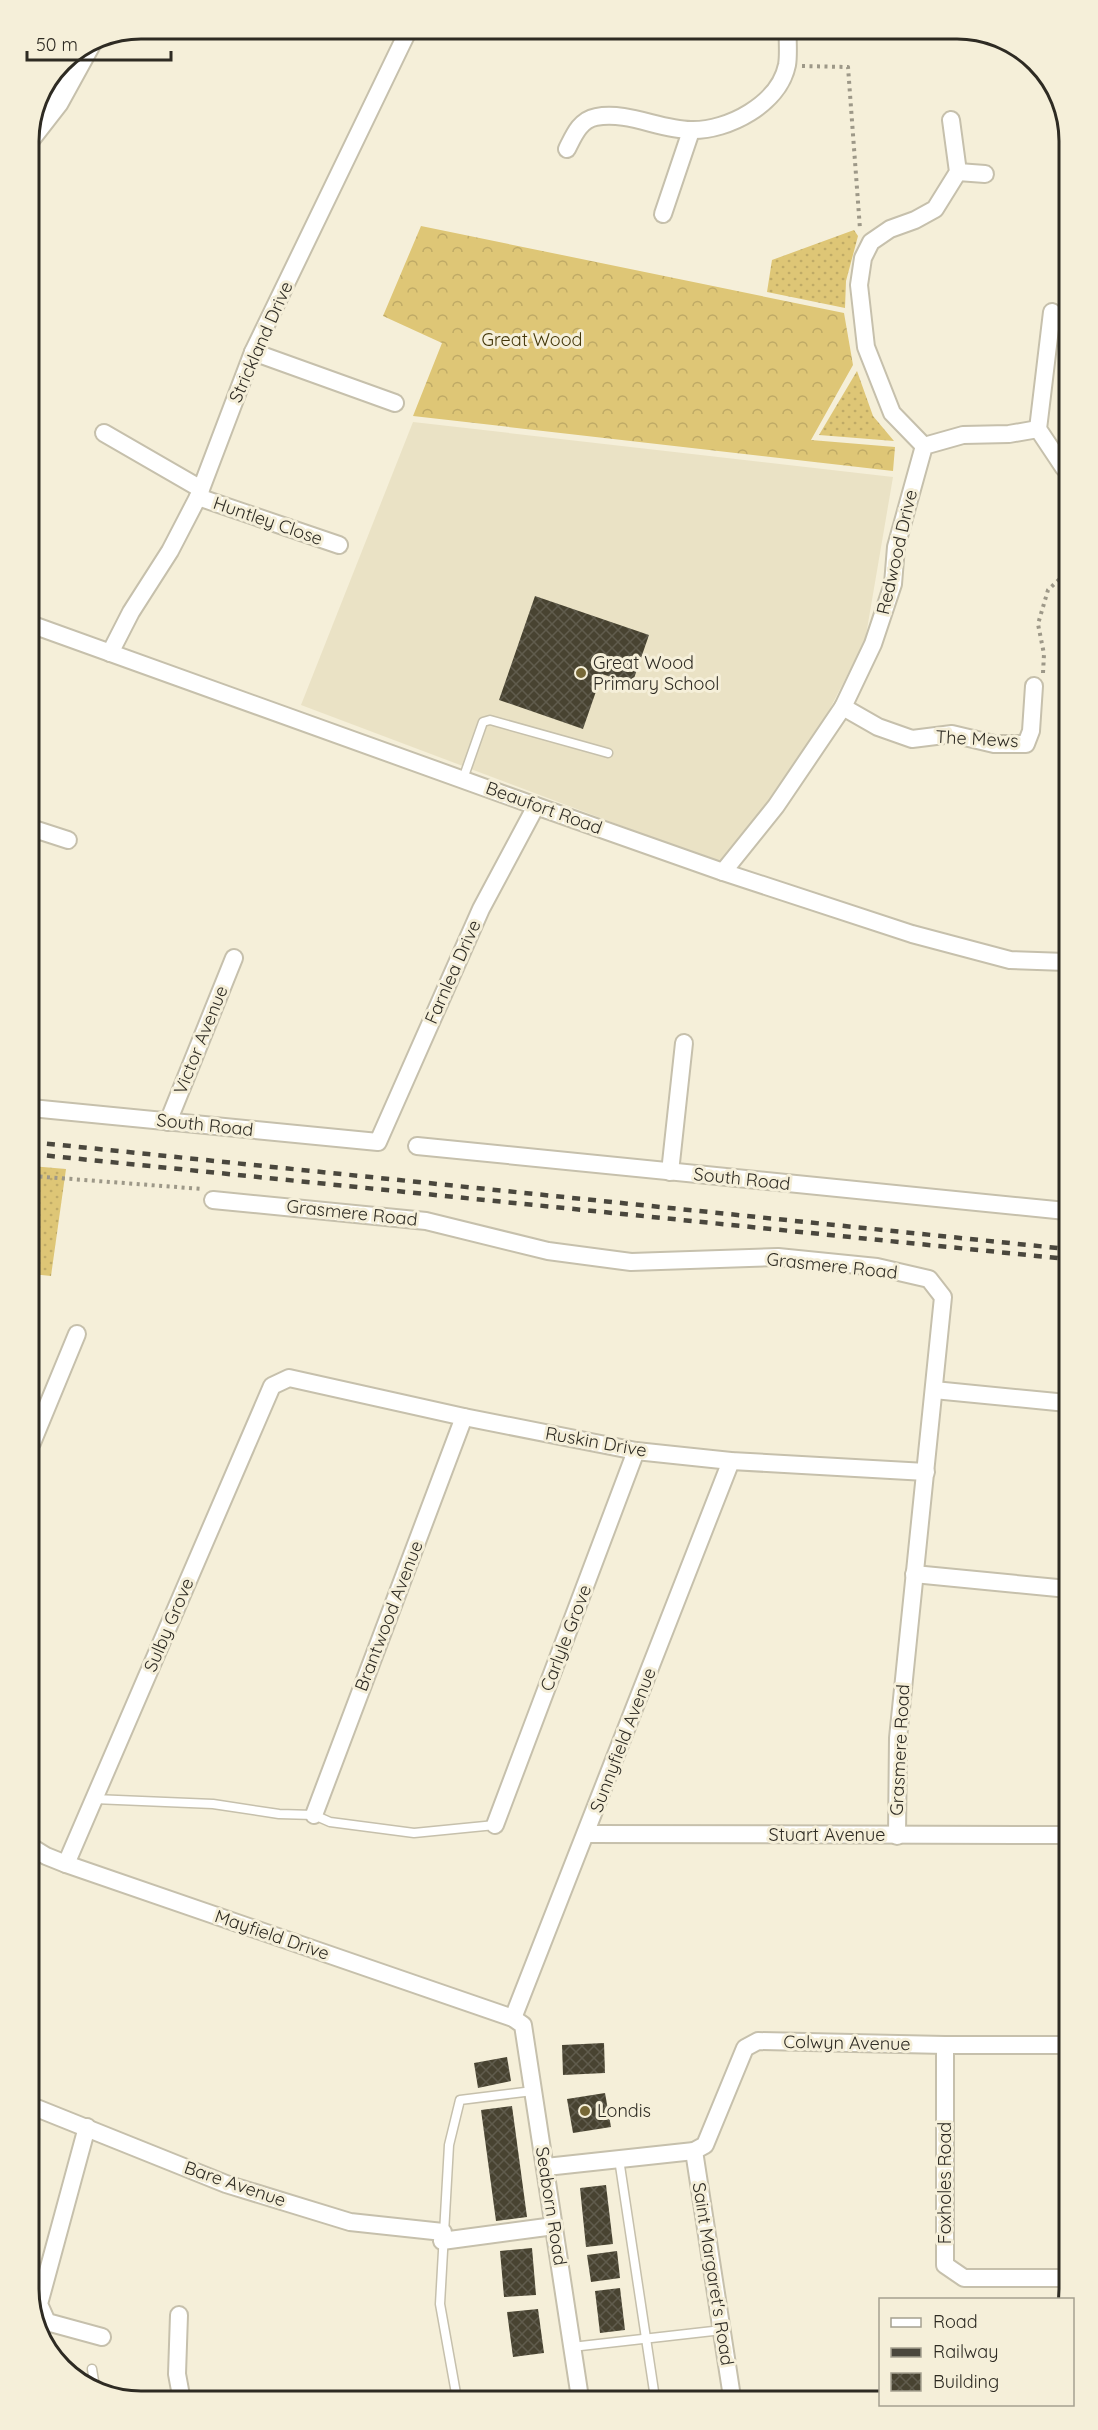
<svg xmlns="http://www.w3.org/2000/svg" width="1098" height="2430" viewBox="0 0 1098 2430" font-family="Quicksand,sans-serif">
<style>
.built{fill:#eae2c5}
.grass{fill:url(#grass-dots)}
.forest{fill:url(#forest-crowns)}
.building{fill:url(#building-cross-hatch)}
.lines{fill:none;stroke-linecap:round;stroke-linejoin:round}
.service-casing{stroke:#c6c0ac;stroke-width:11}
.minor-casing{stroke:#c6c0ac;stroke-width:20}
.secondary-casing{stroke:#c6c0ac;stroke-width:26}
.path{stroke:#9d9888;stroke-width:4;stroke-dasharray:3 4.5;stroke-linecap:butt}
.service{stroke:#fff;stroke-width:8}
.minor{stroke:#fff;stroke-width:16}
.secondary{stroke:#fff;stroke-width:22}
.rail{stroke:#4a473d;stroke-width:4.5;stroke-dasharray:8 8;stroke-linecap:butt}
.poi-dot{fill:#776836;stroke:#f5efd9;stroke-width:2}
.labels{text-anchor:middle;stroke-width:6;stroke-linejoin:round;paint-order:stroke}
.park-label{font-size:18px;fill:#433709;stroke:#f5efd9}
.street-label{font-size:18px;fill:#2e2b23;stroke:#f5efd9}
.poi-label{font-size:18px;fill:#2e2b23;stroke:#f5efd9;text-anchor:start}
.rim{fill:none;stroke:#2e2b23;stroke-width:3}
</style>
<defs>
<pattern id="grass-dots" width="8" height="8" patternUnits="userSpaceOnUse" patternTransform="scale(1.5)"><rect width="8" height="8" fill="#dec676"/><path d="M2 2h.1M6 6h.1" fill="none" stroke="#bfaa66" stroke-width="1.8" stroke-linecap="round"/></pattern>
<pattern id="forest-crowns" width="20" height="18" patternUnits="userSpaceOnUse" patternTransform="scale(1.5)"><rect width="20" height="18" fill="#dec676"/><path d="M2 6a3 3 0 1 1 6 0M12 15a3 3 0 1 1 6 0" fill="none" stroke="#bfaa66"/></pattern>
<pattern id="building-cross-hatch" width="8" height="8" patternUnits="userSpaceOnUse" patternTransform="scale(1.5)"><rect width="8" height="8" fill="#484331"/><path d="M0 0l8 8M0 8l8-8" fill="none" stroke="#605c4d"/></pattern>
</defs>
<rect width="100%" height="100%" fill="#f5efd9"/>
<path class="built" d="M 413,422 L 893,477 L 865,641 L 809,749 L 728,866 L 301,705 Z"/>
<g class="grass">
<path d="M 854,230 L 858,236 L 846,281 L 845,308 L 767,292 L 772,260 Z"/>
<path d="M 857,371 L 873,416 L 894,441 L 819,435 Z"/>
<path d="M 31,1166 L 66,1169 L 51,1276 L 32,1274 Z"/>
</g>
<path class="forest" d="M 421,226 L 844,313 L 853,365 L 811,440 L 895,447 L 893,471 L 413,416 L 442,343 L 383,316 Z"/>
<g class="building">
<path d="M 535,596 L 649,635 L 632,684 L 602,674 L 583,729 L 499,700 Z"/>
<path d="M 604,2043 L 605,2073 L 563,2075 L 562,2045 Z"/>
<path d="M 507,2057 L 511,2081 L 478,2088 L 474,2063 Z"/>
<path d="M 605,2093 L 611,2127 L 573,2133 L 567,2099 Z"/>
<path d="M 512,2106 L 527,2217 L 496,2221 L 481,2110 Z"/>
<path d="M 606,2185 L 613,2244 L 586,2247 L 580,2188 Z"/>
<path d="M 532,2248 L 536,2295 L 504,2297 L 500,2251 Z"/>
<path d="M 617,2251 L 620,2278 L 591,2282 L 587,2255 Z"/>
<path d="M 620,2288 L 625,2330 L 600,2333 L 595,2291 Z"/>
<path d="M 538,2309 L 544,2353 L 513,2357 L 507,2312 Z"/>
</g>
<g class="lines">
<defs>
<g id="service">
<path d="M 463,779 L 483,722 L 490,720 L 608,753"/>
<path d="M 94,1799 L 213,1804 L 279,1814 L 314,1815 L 330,1822 L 414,1833 L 495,1825"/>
<path d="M 619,2159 L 655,2398"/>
<path d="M 572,2347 L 722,2330"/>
<path d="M 92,2369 L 95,2387"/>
<path d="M 457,2399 L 440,2304 L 449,2145 L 460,2100 L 533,2091"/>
</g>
<g id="minor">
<path d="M 567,149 C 574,135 580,120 596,117 C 628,111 660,130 691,130 C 728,131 779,104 787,65 C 789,54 787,40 788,29"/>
<path d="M 958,172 L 985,174"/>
<path d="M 663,214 L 691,131"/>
<path d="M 1052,312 L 1038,429 L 1064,468"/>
<path d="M 253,352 L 395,403"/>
<path d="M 104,433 L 201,489"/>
<path d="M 924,446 L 892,413 L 866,347 L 859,285 L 863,258 L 871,242 L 890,229 L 915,220 L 935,209 L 958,172 L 951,120"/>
<path d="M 198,497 L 339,545"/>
<path d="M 30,624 L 536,806 L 723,872 L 912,934 L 1010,960 L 1066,962"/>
<path d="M 110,653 L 131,612 L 170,551 L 198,497 L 253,352 L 409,29"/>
<path d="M 843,707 L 878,727 L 912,739 L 952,734 L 994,744 L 1026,744 L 1031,731 L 1034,686"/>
<path d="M 31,828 L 68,840"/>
<path d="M 723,872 L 776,806 L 843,707 L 873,644 L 893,584 L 896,547 L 924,446 L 963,435 L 1009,434 L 1038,429"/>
<path d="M 31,1108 L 378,1142 L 481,909 L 536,806"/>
<path d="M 168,1122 L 234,958"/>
<path d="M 417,1146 L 1066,1211"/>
<path d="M 670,1172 L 684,1043"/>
<path d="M 213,1200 L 426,1221 L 548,1251 L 631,1262 L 778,1257 L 877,1267 L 929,1279 L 943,1297 L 898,1738 L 897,1836"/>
<path d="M 934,1390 L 1067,1403"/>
<path d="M 32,1443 L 77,1334"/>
<path d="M 914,1574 L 1068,1589"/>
<path d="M 314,1815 L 464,1417"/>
<path d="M 495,1825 L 636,1451"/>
<path d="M 587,1834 L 1068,1835"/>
<path d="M 33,1848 L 46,1856 L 66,1864 L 513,2018 L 523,2025 L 580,2398"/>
<path d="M 66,1864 L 272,1386 L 289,1378 L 464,1417 L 636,1451 L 731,1461 L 926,1472"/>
<path d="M 513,2018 L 731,1461"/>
<path d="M 945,2045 L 945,2265 L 964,2278 L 1069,2278"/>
<path d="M 34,2107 L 226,2184 L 350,2222 L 443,2232"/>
<path d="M 87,2127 L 39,2304 L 47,2322 L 102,2337"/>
<path d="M 694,2151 L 732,2397"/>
<path d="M 546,2167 L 694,2151 L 705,2145 L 745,2048 L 758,2041 L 945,2045 L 1069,2045"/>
<path d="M 442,2241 L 554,2226"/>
<path d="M 179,2315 L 177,2374 L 182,2401"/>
</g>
<path id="secondary" d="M 29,138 L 57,102 L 90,42"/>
</defs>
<use href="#service" class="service-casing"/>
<use href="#minor" class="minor-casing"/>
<use href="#secondary" class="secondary-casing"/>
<g class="path">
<path d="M 802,66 L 848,67 L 860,229"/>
<path d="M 1043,673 L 1044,654 L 1038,624 L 1048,590 L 1065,574"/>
<path d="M 32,1176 L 202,1189"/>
</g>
<use href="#service" class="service"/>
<use href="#minor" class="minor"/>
<use href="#secondary" class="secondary"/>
<g class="rail">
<path d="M 31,1142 L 1067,1249"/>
<path d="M 31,1154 L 1067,1259"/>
</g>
</g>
<g class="poi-dot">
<circle cx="581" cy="673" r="6"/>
<circle cx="585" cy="2111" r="6"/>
</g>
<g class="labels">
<g class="park-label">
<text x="532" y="346">Great Wood</text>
</g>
<g class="street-label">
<text transform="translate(261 342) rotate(-66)" y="6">Strickland Drive</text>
<text transform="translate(268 521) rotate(19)" y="6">Huntley Close</text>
<text transform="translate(897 552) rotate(-77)" y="6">Redwood Drive</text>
<text transform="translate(977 739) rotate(3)" y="6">The Mews</text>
<text transform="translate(544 808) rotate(20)" y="6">Beaufort Road</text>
<text transform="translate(453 972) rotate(-66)" y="6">Farnlea Drive</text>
<text transform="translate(201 1040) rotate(-68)" y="6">Victor Avenue</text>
<text transform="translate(205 1125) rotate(6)" y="6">South Road</text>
<text transform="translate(742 1179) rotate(6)" y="6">South Road</text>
<text transform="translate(352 1213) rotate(6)" y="6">Grasmere Road</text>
<text transform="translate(832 1266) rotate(6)" y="6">Grasmere Road</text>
<text transform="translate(596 1442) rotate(10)" y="6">Ruskin Drive</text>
<text transform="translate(389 1616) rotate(-69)" y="6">Brantwood Avenue</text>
<text transform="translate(169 1625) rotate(-67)" y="6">Sulby Grove</text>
<text transform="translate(566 1638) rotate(-69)" y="6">Carlyle Grove</text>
<text transform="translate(623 1740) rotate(-69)" y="6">Sunnyfield Avenue</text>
<text transform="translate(900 1750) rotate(-87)" y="6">Grasmere Road</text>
<text x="827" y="1841">Stuart Avenue</text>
<text transform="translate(272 1935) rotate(19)" y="6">Mayfield Drive</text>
<text transform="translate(847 2043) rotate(1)" y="6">Colwyn Avenue</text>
<text transform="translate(945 2183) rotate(-90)" y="6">Foxholes Road</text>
<text transform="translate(235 2184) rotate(19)" y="6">Bare Avenue</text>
<text transform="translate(551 2206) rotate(81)" y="6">Seaborn Road</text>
<text transform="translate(713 2274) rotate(81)" y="6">Saint Margaret's Road</text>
</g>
<g class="poi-label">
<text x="593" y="669">Great Wood<tspan x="593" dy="21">Primary School</tspan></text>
<text x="597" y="2117">Londis</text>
</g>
</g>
<path d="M0 0H1098V2430H0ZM141 39H957A102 102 0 0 1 1059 141V2289A102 102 0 0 1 957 2391H141A102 102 0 0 1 39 2289V141A102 102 0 0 1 141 39Z" fill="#f5efd9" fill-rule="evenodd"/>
<path class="rim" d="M141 39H957A102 102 0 0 1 1059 141V2289A102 102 0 0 1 957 2391H141A102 102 0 0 1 39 2289V141A102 102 0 0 1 141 39Z"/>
<rect x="879" y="2298" width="195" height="108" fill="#f5efd9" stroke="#a5a190" stroke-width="1.5"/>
<rect x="891" y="2318" width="30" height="9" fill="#ffffff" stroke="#a5a190" stroke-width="1.5"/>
<text x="933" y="2328" font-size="18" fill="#2e2b23">Road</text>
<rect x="891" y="2348" width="30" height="9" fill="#4a473d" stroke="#a5a190" stroke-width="1.5"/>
<text x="933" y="2358" font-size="18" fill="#2e2b23">Railway</text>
<rect x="891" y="2373" width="30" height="18" fill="url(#building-cross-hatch)" stroke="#a5a190" stroke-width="1.5"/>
<text x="933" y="2388" font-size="18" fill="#2e2b23">Building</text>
<path d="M27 51v9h144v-9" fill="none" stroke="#2e2b23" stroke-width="3"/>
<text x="36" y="51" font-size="18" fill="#2e2b23" stroke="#f5efd9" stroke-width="4.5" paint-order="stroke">50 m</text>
</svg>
